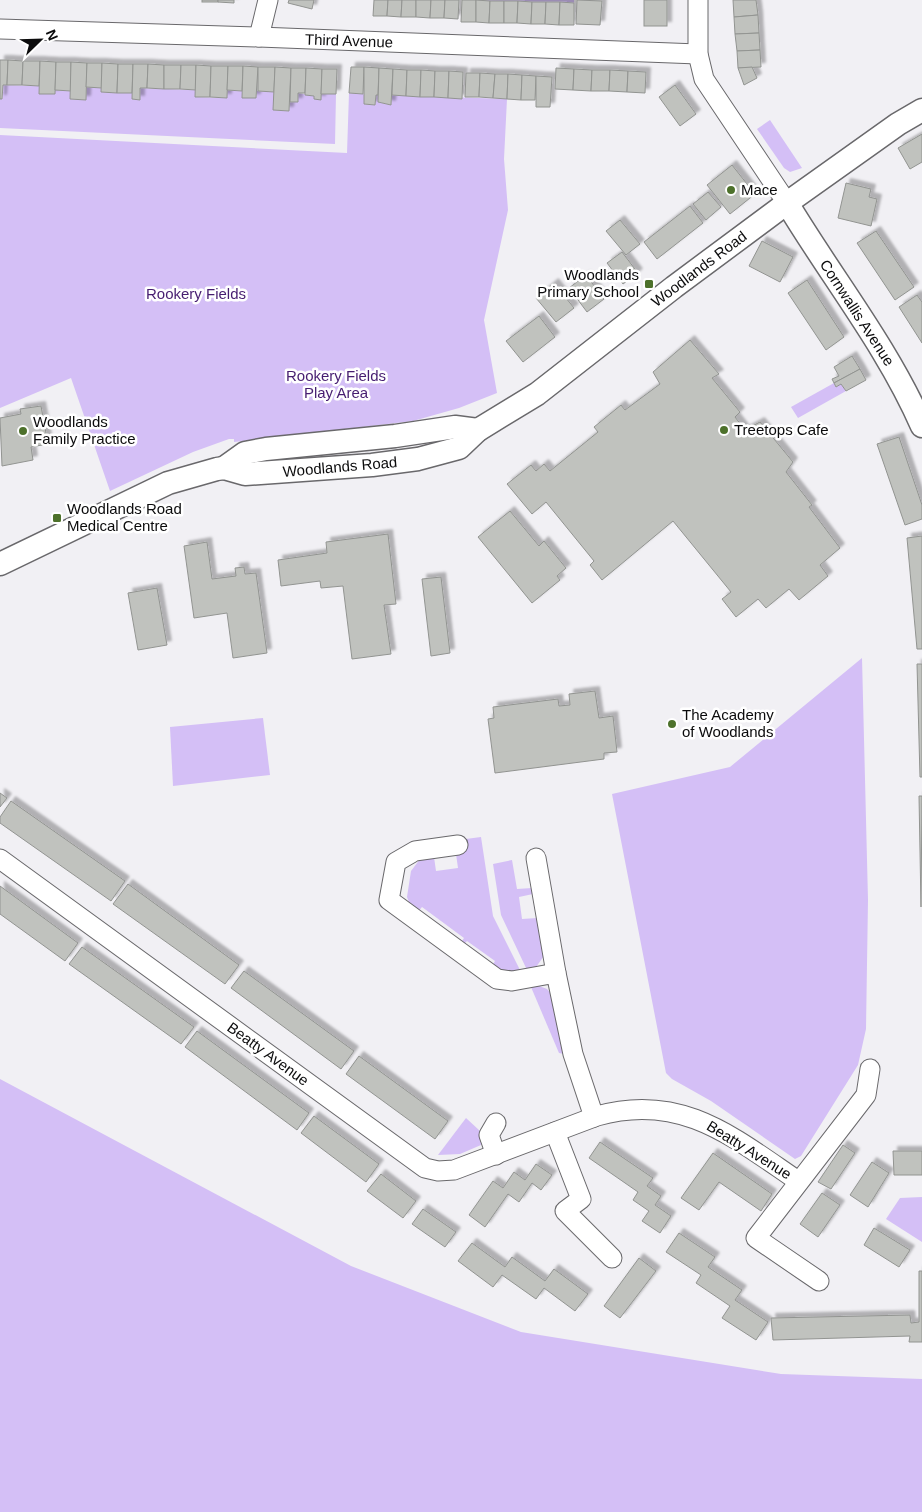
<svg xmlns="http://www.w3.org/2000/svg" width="922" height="1512" viewBox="0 0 922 1512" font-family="Helvetica,sans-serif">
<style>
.green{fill:#d4bff6}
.building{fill:#c0c2be;stroke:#929491;filter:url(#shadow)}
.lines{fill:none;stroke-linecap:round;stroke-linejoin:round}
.minor-casing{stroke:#69686b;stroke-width:21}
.tertiary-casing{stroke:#69686b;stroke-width:25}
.minor{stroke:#fff;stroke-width:19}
.tertiary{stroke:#fff;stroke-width:22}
.poi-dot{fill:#4d712b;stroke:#fff;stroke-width:2}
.labels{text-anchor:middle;stroke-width:5;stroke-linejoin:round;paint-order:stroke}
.street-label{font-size:15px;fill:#0b0b0c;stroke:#fff}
.poi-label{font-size:15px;fill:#0b0b0c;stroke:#fff;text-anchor:start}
.park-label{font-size:15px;fill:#461d70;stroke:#fff}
</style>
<defs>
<filter id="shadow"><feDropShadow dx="4.5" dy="-4.5" stdDeviation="1" flood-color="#0004"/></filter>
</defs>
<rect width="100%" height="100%" fill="#f1f0f4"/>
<g class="green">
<path d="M 462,0 L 574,0 L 574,3 Z"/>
<path d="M 3,85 L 39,86 L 39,94 L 54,94 L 55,90 L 71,91 L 71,99 L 86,100 L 86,87 L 102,88 L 102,92 L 132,93 L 132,99 L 140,100 L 140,88 L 196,90 L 196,97 L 227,98 L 227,90 L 242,91 L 242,98 L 256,98 L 257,91 L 274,92 L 274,110 L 289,111 L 290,102 L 298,102 L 298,93 L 314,96 L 314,99 L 321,99 L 321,94 L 336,94 L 335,144 L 0,128 L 0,99 L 2,99 Z"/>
<path d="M 349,93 L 365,94 L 364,104 L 375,105 L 376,95 L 378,95 L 378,102 L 391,105 L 392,95 L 507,99 L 504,159 L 508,210 L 484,320 L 497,393 L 459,408 L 413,421 L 234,442 L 234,439 L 229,439 L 193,452 L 110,491 L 71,378 L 0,408 L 0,135 L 347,153 Z"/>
<path d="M 770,120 L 802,168 L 790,172 L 784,168 L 757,129 Z"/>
<path d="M 834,383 L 836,387 L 841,384 L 846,391 L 798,418 L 791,407 Z"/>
<path d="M 862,658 L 868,900 L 866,1029 L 858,1065 L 801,1156 L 795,1159 L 711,1101 L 672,1079 L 666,1073 L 612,794 L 730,767 Z"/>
<path d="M 263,718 L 270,775 L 173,786 L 170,727 Z"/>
<path d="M 481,837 L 493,916 L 521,972 L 507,973 L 491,968 L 495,961 L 467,941 L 462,946 L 460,944 L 464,938 L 422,907 L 417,913 L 410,905 L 407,897 L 411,871 L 420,859 L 434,857 L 436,871 L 458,868 L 456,854 L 458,840 Z"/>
<path d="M 512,860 L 517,889 L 532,888 L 533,894 L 519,897 L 522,919 L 537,918 L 544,956 L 536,967 L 527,970 L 501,915 L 493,864 Z"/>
<path d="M 539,986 L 547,989 L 552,995 L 564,1054 L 559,1053 L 531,987 Z"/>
<path d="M 0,1079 L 351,1266 L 521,1332 L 781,1374 L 922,1379 L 922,1512 L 0,1512 Z"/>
<path d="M 466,1118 L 480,1131 L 481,1145 L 460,1154 L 438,1155 Z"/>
<path d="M 922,1197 L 922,1242 L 886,1219 L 900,1198 Z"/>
</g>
<g class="building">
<rect x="202" y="0" width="16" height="2"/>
<path d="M 218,0 L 234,0 L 234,3 L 218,2 Z"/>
<path d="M 289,0 L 314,0 L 312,9 L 288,3 Z"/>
<path d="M 374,0 L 388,0 L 387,16 L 373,16 Z"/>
<path d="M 388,0 L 402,0 L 401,17 L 387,16 Z"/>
<path d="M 402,0 L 416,0 L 416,17 L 401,17 Z"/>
<path d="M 416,0 L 431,0 L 430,18 L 416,17 Z"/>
<path d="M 431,0 L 445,0 L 444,18 L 430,18 Z"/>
<path d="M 445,0 L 459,0 L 458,19 L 444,18 Z"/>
<path d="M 462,0 L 476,0 L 476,22 L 461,22 Z"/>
<path d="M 476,0 L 490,1 L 489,23 L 476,22 Z"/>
<path d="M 577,0 L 602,1 L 600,25 L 576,24 Z"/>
<rect x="644" y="0" width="23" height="26"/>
<path d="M 733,0 L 756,0 L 758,15 L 734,17 Z"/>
<path d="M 490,1 L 504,1 L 504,23 L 489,23 Z"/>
<path d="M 504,1 L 518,1 L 517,23 L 504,23 Z"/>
<path d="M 518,1 L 532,2 L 531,24 L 517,23 Z"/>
<path d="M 532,2 L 546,2 L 545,24 L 531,24 Z"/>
<path d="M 546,2 L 560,2 L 559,25 L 545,24 Z"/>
<path d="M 560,2 L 574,3 L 574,25 L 559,25 Z"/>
<path d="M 758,15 L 759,33 L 735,34 L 734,17 Z"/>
<path d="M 759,33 L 760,50 L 737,51 L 735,34 Z"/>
<path d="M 760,50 L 761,67 L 738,68 L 737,51 Z"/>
<path d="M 0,60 L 8,60 L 7,85 L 3,85 L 2,99 L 0,99 Z"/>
<path d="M 8,60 L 23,61 L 22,85 L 7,85 Z"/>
<path d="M 23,61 L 40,61 L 39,86 L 22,85 Z"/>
<path d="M 40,61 L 56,62 L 55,94 L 39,94 Z"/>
<path d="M 56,62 L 71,62 L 71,91 L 55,90 Z"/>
<path d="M 71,62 L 87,63 L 86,100 L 70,99 Z"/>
<path d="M 87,63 L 102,63 L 102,88 L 86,87 Z"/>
<path d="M 102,63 L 118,64 L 117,93 L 101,92 Z"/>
<path d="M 118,64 L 133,64 L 132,93 L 117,93 Z"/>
<path d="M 133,64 L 148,64 L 147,88 L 140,88 L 140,100 L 132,99 Z"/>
<path d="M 148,64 L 164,65 L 164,89 L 147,88 Z"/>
<path d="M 164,65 L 181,65 L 180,89 L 164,89 Z"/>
<path d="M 181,65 L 196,65 L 196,90 L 180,89 Z"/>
<path d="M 196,65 L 211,66 L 210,97 L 195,97 Z"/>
<path d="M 211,66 L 228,66 L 227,98 L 210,97 Z"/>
<path d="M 228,66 L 243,66 L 242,91 L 227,90 Z"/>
<path d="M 243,66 L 258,67 L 256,98 L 242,98 Z"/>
<path d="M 258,67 L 275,67 L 274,92 L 258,91 Z"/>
<path d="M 275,67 L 291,68 L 289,111 L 273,110 Z"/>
<path d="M 351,67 L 364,67 L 363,94 L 349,93 Z"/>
<path d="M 364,67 L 379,68 L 378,95 L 376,95 L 375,105 L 364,104 Z"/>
<path d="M 752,67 L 757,78 L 744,85 L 738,68 Z"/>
<path d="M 291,68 L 306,68 L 305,93 L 298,93 L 298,102 L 290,102 Z"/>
<path d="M 306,68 L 322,69 L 321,100 L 314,99 L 314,96 L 305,95 Z"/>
<path d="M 379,68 L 393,69 L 391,105 L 378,102 Z"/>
<path d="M 556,68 L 574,69 L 573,90 L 555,89 Z"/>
<path d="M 322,69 L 337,69 L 336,94 L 321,94 Z"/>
<path d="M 393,69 L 407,70 L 406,96 L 392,95 Z"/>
<path d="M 574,69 L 592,70 L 591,91 L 573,90 Z"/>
<path d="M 407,70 L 421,70 L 420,97 L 406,96 Z"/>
<path d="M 421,70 L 435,71 L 434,97 L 420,97 Z"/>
<path d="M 592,70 L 610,70 L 609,91 L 591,91 Z"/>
<path d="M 610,70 L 628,71 L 627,92 L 609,91 Z"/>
<path d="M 435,71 L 449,71 L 448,98 L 434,97 Z"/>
<path d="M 449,71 L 463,72 L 462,99 L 448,98 Z"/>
<path d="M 628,71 L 646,72 L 645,93 L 627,92 Z"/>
<path d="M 466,73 L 480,73 L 479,97 L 465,97 Z"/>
<path d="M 480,73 L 495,74 L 493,98 L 479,97 Z"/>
<path d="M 495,74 L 508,74 L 507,99 L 493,98 Z"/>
<path d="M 508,74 L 522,75 L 521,100 L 507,99 Z"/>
<path d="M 522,75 L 536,76 L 535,100 L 521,100 Z"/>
<path d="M 536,76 L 552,77 L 550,107 L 536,107 Z"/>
<path d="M 675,85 L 696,114 L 680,126 L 659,97 Z"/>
<path d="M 922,134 L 922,162 L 910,169 L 898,148 Z"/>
<path d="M 732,165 L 755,194 L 730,214 L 707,185 Z"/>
<path d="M 846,183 L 871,189 L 869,197 L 877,199 L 871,226 L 838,218 Z"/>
<path d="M 708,192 L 721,207 L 706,220 L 693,204 Z"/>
<path d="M 690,206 L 703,223 L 657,259 L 644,242 Z"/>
<path d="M 620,220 L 640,244 L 626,255 L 606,231 Z"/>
<path d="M 876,231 L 914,287 L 895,300 L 857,243 Z"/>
<path d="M 762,241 L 793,257 L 780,282 L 749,266 Z"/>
<path d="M 622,252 L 638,273 L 623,284 L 607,263 Z"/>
<path d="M 586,275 L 604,299 L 587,312 L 569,288 Z"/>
<path d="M 807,280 L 844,337 L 826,350 L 788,293 Z"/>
<path d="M 554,283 L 574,308 L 556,322 L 536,298 Z"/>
<path d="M 917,295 L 922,302 L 922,343 L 899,307 Z"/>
<path d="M 539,316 L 555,337 L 523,362 L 506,341 Z"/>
<path d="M 690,340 L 719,374 L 712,378 L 740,412 L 735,417 L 745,430 L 760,422 L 793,462 L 786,472 L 812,505 L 809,507 L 840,548 L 820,565 L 828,576 L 799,600 L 789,589 L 766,608 L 758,599 L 736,617 L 722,599 L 731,592 L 673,521 L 602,580 L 590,565 L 594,561 L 546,502 L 532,514 L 507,484 L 531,465 L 536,471 L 544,464 L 550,471 L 598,432 L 594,427 L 621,405 L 625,410 L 660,384 L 653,372 Z"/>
<path d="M 852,356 L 860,369 L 834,383 L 832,379 L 839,376 L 834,367 Z"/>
<path d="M 860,369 L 866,380 L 846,391 L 841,384 L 836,387 L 834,383 Z"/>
<path d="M 41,406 L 48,444 L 31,447 L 33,460 L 2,466 L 0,418 L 21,414 L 20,409 Z"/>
<path d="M 899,437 L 922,505 L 922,519 L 905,525 L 877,444 Z"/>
<path d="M 510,511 L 539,546 L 544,541 L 566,568 L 557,576 L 560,580 L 532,603 L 478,537 Z"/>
<path d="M 388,534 L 396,604 L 384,605 L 391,654 L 352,659 L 343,586 L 321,588 L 320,581 L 281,586 L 278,560 L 327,553 L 326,542 Z"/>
<path d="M 922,536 L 922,649 L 917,649 L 907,538 Z"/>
<path d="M 207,542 L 212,579 L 236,576 L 235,568 L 244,567 L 245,574 L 256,573 L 267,653 L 233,658 L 227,613 L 194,618 L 184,546 Z"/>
<path d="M 441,577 L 450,653 L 431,656 L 422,579 Z"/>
<path d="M 157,588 L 167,645 L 138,650 L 128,593 Z"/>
<path d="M 917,664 L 922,664 L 922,777 L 920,777 Z"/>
<path d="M 595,691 L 599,718 L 613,716 L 617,752 L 604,753 L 604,759 L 495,773 L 488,719 L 494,718 L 493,707 L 558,699 L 559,706 L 570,705 L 569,694 Z"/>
<path d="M 0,793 L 7,798 L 0,807 Z"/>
<path d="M 919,796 L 922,796 L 921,907 Z"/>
<path d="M 11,801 L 125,881 L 111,901 L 0,823 L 0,817 Z"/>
<path d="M 128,884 L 239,965 L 225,984 L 113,904 Z"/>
<path d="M 0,886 L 78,943 L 65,961 L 0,914 Z"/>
<path d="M 82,947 L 194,1027 L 181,1044 L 69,964 Z"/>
<path d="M 244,971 L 354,1051 L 341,1069 L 231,988 Z"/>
<path d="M 197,1031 L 309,1113 L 297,1130 L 185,1047 Z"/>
<path d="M 359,1056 L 448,1121 L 435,1139 L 346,1074 Z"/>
<path d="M 314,1116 L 379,1164 L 366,1182 L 301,1133 Z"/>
<path d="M 600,1142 L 653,1178 L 647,1186 L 661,1196 L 655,1205 L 671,1216 L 660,1233 L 642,1221 L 649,1211 L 633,1200 L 638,1192 L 589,1158 Z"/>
<path d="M 843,1145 L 855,1153 L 831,1189 L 818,1182 Z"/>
<path d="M 893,1151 L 922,1151 L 922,1175 L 894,1175 Z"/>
<path d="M 713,1153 L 772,1194 L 761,1211 L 719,1182 L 699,1210 L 681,1198 Z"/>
<path d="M 872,1162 L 889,1173 L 868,1207 L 850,1195 Z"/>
<path d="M 536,1164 L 552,1175 L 541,1190 L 532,1183 L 519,1202 L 508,1194 L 485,1227 L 469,1215 L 493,1181 L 503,1188 L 514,1172 L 525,1180 Z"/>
<path d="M 381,1174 L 416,1201 L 403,1218 L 367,1191 Z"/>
<path d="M 822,1193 L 840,1205 L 818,1237 L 800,1224 Z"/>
<path d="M 423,1209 L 456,1232 L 445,1247 L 412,1224 Z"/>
<path d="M 874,1228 L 910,1250 L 899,1267 L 864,1245 Z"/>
<path d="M 679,1233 L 715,1257 L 708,1267 L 742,1290 L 735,1300 L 768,1322 L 756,1340 L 722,1318 L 730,1306 L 696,1283 L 701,1275 L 666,1252 Z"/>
<path d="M 472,1243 L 505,1267 L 512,1257 L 545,1281 L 554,1269 L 588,1294 L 575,1311 L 544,1288 L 536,1299 L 502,1275 L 493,1287 L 458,1261 Z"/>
<path d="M 639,1258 L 656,1271 L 620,1318 L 604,1306 Z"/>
<path d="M 919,1271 L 922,1271 L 922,1342 L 909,1342 L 910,1336 L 773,1340 L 771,1318 L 910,1315 L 911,1323 L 919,1322 Z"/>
</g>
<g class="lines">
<defs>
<g id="minor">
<path d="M 698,0 L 698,54 L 704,79 L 787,203"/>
<path d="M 0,29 L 259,37 L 698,54"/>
<path d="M 259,37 L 268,0"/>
<path d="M 458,845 L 415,851 L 396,862 L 389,900 L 497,979 L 512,981 L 556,973 L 573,1054 L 594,1117"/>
<path d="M 536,858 L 556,973"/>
<path d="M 0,859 L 425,1168 L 438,1171 L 454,1170 L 597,1116 C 681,1092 733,1137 798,1181"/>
<path d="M 496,1123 L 489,1135 L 496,1155"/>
<path d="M 555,1132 L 581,1199 L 565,1211 L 612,1258"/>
<path d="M 819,1281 L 756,1238 L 866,1095 L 870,1069"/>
</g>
<g id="tertiary">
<path d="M 787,203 C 832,278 887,346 922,426"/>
<path d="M 224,468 L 245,453 L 266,449 L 395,436 L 455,427 L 478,430"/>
<path d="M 0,564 L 168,483 L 217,469 L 224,468 L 245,474 L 372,465 L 418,459 L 459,448 L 478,430 L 537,394 L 674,287 L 787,203 L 898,124 L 922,110"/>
</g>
</defs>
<use href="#minor" class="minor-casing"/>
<use href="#tertiary" class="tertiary-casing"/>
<use href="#minor" class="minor"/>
<use href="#tertiary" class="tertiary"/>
</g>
<g class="poi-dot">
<circle cx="731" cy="190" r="5"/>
<rect x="644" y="279" width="10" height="10" rx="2.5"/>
<circle cx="724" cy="430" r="5"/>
<circle cx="23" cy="431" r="5"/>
<rect x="52" y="513" width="10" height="10" rx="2.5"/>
<circle cx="672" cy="724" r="5"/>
</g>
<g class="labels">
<g class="street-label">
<text transform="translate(349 41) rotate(2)" y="5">Third Avenue</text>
<text transform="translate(699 269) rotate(-37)" y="5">Woodlands Road</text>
<text transform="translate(857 313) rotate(57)" y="5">Cornwallis Avenue</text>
<text transform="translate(340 467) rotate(-5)" y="5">Woodlands Road</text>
<text transform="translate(268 1054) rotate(36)" y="5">Beatty Avenue</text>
<text transform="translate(749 1150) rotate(32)" y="5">Beatty Avenue</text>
</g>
<g class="poi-label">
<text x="741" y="195">Mace</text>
<text x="639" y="280" text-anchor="end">Woodlands<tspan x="639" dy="17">Primary School</tspan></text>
<text x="33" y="427">Woodlands<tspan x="33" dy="17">Family Practice</tspan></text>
<text x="734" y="435">Treetops Cafe</text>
<text x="67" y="514">Woodlands Road<tspan x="67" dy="17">Medical Centre</tspan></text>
<text x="682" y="720">The Academy<tspan x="682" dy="17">of Woodlands</tspan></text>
</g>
<g class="park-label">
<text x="196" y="299">Rookery Fields</text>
<text x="336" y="381">Rookery Fields<tspan x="336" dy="17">Play Area</tspan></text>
</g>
</g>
<g transform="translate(40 40) rotate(67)" stroke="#ffffff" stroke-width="4" paint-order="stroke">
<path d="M0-4L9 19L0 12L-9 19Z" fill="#0b0b0c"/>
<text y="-8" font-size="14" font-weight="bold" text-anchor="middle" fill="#0b0b0c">N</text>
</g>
</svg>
